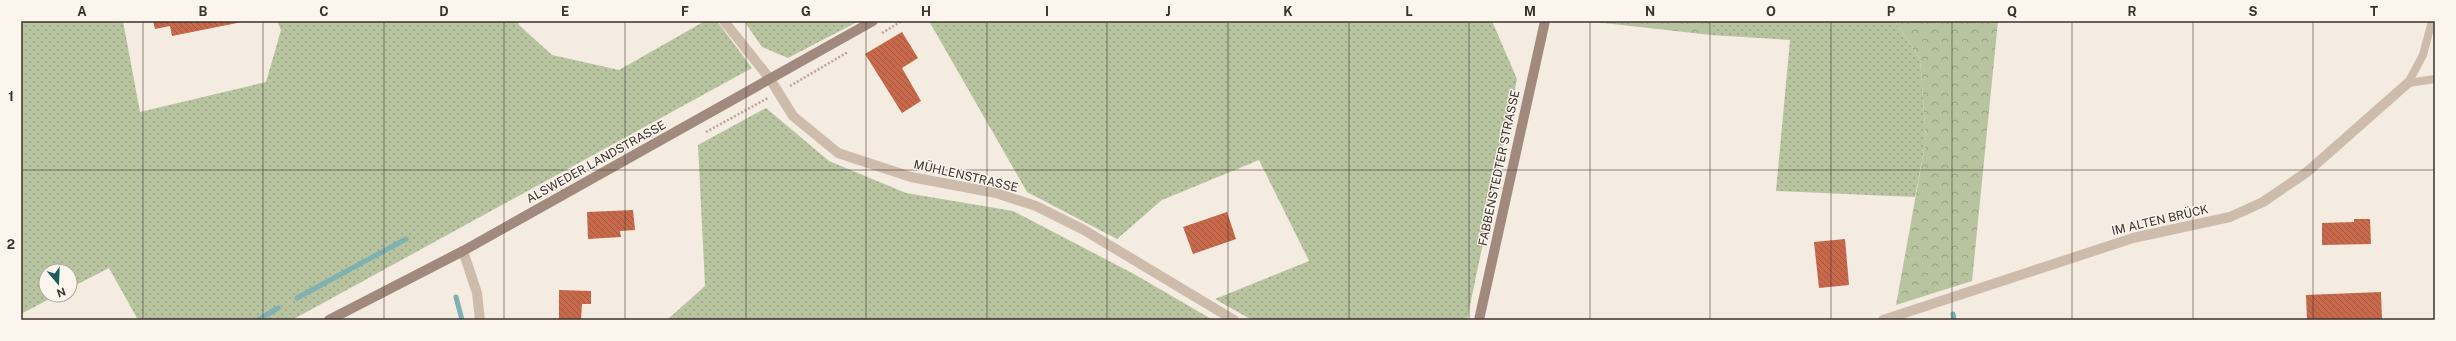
<svg xmlns="http://www.w3.org/2000/svg" width="2456" height="341" viewBox="0 0 2456 341" font-family="'Public Sans',sans-serif">
<style>
.grass{fill:url(#grass-dots)}
.forest{fill:url(#forest-crowns)}
.lines{fill:none;stroke-linecap:round;stroke-linejoin:round}
.stream{stroke:#7fb0b2;stroke-width:5}
.building{fill:url(#building-back-hatch)}
.path{stroke:#b9a596;stroke-width:2.5;stroke-dasharray:2 2;stroke-linecap:butt}
.lane{stroke:#cdbbac;stroke-width:8}
.street{stroke:#cdbbac;stroke-width:10}
.secondary{stroke:#a18a7d;stroke-width:10}
.grid{fill:none;stroke:#3b302b;stroke-width:1;stroke-opacity:0.55}
.labels{text-anchor:middle;stroke-width:3;stroke-linejoin:round;paint-order:stroke}
.street-label{font-size:12px;fill:#3b302b;stroke:#fbf5ee}
.neatline{fill:none;stroke:#3b302b;stroke-width:1.5}
.grid-label{font-size:13px;text-anchor:middle;font-weight:bold;fill:#3b302b}
</style>
<defs>
<pattern id="grass-dots" width="8" height="8" patternUnits="userSpaceOnUse"><rect width="8" height="8" fill="#b8c4a0"/><path d="M2 2h.1M6 6h.1" fill="none" stroke="#97a083" stroke-width="1.8" stroke-linecap="round"/></pattern>
<pattern id="forest-crowns" width="20" height="18" patternUnits="userSpaceOnUse"><rect width="20" height="18" fill="#b8c4a0"/><path d="M2 6a3 3 0 1 1 6 0M12 15a3 3 0 1 1 6 0" fill="none" stroke="#97a083"/></pattern>
<pattern id="building-back-hatch" width="6" height="6" patternUnits="userSpaceOnUse"><rect width="6" height="6" fill="#c8694b"/><path d="M-1 5l2 2M0 0l6 6M5-1l2 2" fill="none" stroke="#a4573f"/></pattern>
</defs>
<rect width="100%" height="100%" fill="#f4ebe1"/>
<g class="grass">
<path d="M 21,21 L 123,21 L 140,112 L 266,82 L 281,30 L 277,21 L 518,21 L 519,25 L 552,55 L 619,70 L 705,21 L 717,21 L 752,68 L 292,320 L 138,320 L 109,268 L 70,288 L 70,271 L 46,271 L 46,295 L 57,295 L 21,314 Z"/>
<path d="M 744,21 L 859,21 L 788,58 L 762,47 Z"/>
<path d="M 929,21 L 1492,21 L 1517,79 L 1467,320 L 1252,320 L 1215,299 L 1309,261 L 1259,160 L 1162,200 L 1117,239 L 1027,192 Z"/>
<path d="M 1710,21 L 1895,21 L 1920,59 L 1926,139 L 1915,197 L 1776,191 L 1790,40 L 1711,35 Z"/>
<path d="M 766,108 L 829,161 L 906,193 L 1013,211 L 1134,274 L 1213,320 L 667,320 L 705,286 L 698,145 Z"/>
</g>
<g class="forest">
<path d="M 1586,21 L 1710,21 L 1711,35 Z"/>
<path d="M 1895,21 L 1998,21 L 1972,281 L 1896,305 L 1926,139 L 1920,59 Z"/>
</g>
<g class="lines">
<g class="stream">
<path d="M 456,297 L 462,320"/>
<path d="M 297,298 L 406,239"/>
<path d="M 1953,314 L 1954,320"/>
<path d="M 258,320 L 278,308"/>
</g>
</g>
<g class="building">
<path d="M 153,21 L 242,21 L 242,22 L 172,36 L 170,26 L 155,29 Z"/>
<path d="M 902,32 L 918,58 L 902,68 L 921,101 L 902,113 L 865,54 Z"/>
<path d="M 633,210 L 635,230 L 620,231 L 621,237 L 588,239 L 587,212 Z"/>
<path d="M 1227,212 L 1236,239 L 1193,254 L 1183,227 Z"/>
<path d="M 2354,219 L 2370,219 L 2371,244 L 2322,245 L 2322,223 L 2354,222 Z"/>
<path d="M 1845,239 L 1849,285 L 1819,288 L 1814,242 Z"/>
<path d="M 559,290 L 591,291 L 591,304 L 582,304 L 581,320 L 559,320 Z"/>
<path d="M 2381,292 L 2382,320 L 2307,320 L 2306,295 Z"/>
</g>
<g class="lines">
<g class="path">
<path d="M 882,33 L 902,21"/>
<path d="M 790,86 L 848,52"/>
<path d="M 706,132 L 768,98"/>
</g>
<g class="lane">
<path d="M 2408,83 L 2423,55 L 2432,21"/>
<path d="M 2408,83 L 2435,79"/>
</g>
<g class="street">
<path d="M 724,21 L 770,79 L 793,116 L 838,153 L 911,177 L 996,193 L 1036,206 L 1084,230 L 1234,320"/>
<path d="M 463,251 L 477,293 L 480,320"/>
<path d="M 1883,320 L 2133,238 L 2230,217 L 2263,202 L 2307,172 L 2408,83"/>
</g>
<g class="secondary">
<path d="M 329,320 L 463,251 L 873,21"/>
<path d="M 1479,320 L 1545,21"/>
</g>
</g>
<path class="grid" d="M 143,21 L 143,320M 263,21 L 263,320M 384,21 L 384,320M 504,21 L 504,320M 625,21 L 625,320M 746,21 L 746,320M 866,21 L 866,320M 987,21 L 987,320M 1107,21 L 1107,320M 1228,21 L 1228,320M 1349,21 L 1349,320M 1469,21 L 1469,320M 1590,21 L 1590,320M 1710,21 L 1710,320M 1831,21 L 1831,320M 1952,21 L 1952,320M 2072,21 L 2072,320M 2193,21 L 2193,320M 2313,21 L 2313,320M 21,170 L 2435,170"/>
<g class="labels">
<g class="street-label">
<text transform="translate(596 162) rotate(-29)" y="4">ALSWEDER LANDSTRASSE</text>
<text transform="translate(1499 168) rotate(-78)" y="4">FABBENSTEDTER STRASSE</text>
<text transform="translate(966 176) rotate(13)" y="4">MÜHLENSTRASSE</text>
<text transform="translate(2160 220) rotate(-13)" y="4">IM ALTEN BRÜCK</text>
</g>
</g>
<rect width="2456" height="341" fill="none" stroke="#fbf5ee" stroke-width="44"/>
<g transform="translate(58 283) rotate(161)"><circle r="19" fill="#fbf5ee" stroke="#aea6a0"/>
<path d="M0-3L7 15L0 10L-7 15Z" fill="#1f5a5e"/>
<text y="-6" font-size="11" font-weight="bold" text-anchor="middle" fill="#3b302b">N</text>
</g>
<rect x="22" y="22" width="2412" height="297" class="neatline"/>
<g class="grid-label">
<text x="82" y="16">A</text>
<text x="203" y="16">B</text>
<text x="324" y="16">C</text>
<text x="444" y="16">D</text>
<text x="565" y="16">E</text>
<text x="685" y="16">F</text>
<text x="806" y="16">G</text>
<text x="926" y="16">H</text>
<text x="1047" y="16">I</text>
<text x="1168" y="16">J</text>
<text x="1288" y="16">K</text>
<text x="1409" y="16">L</text>
<text x="1530" y="16">M</text>
<text x="1650" y="16">N</text>
<text x="1771" y="16">O</text>
<text x="1891" y="16">P</text>
<text x="2012" y="16">Q</text>
<text x="2132" y="16">R</text>
<text x="2253" y="16">S</text>
<text x="2374" y="16">T</text>
<text x="11" y="101">1</text>
<text x="11" y="249">2</text>
</g>
</svg>
